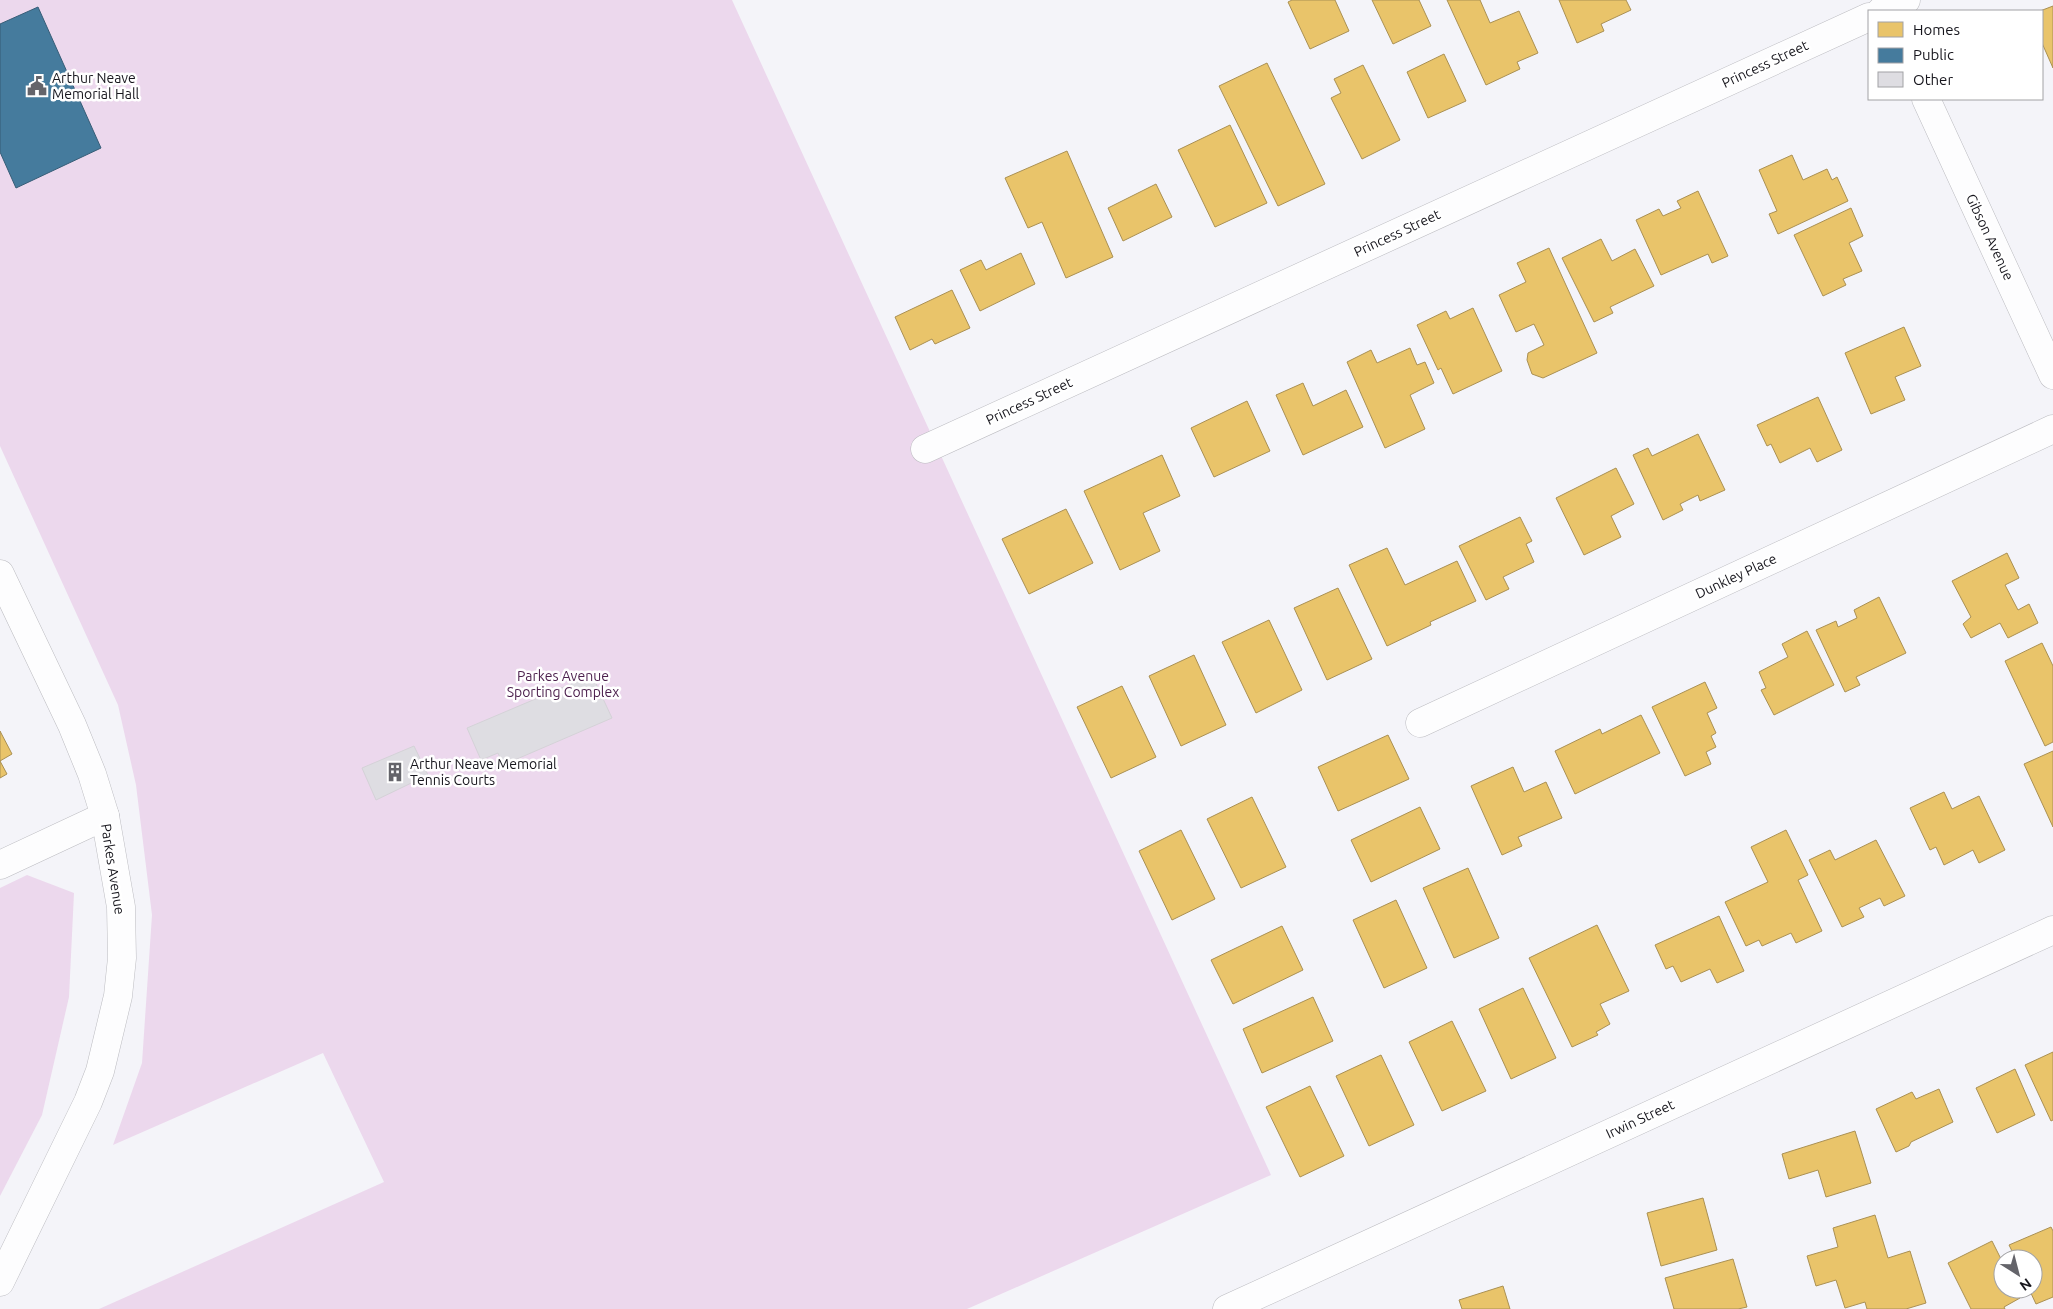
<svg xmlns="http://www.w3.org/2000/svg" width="2053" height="1309" viewBox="0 0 2053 1309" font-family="Ubuntu,sans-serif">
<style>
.green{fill:#ecd8ed}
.homes{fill:#e9c46a;stroke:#aa9053}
.public{fill:#457b9d;stroke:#375d77}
.building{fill:#dedde2;stroke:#d4d2d7}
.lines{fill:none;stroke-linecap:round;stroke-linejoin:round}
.street-casing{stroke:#bcbcc1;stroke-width:29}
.secondary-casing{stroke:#bcbcc1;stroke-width:29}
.street{stroke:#fdfdfe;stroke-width:28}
.secondary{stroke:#fdfdfe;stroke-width:28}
.labels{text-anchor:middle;stroke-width:5;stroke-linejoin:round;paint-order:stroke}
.street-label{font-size:14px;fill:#17161d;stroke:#fff}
.poi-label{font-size:14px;fill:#17161d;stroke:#fff;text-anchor:start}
.park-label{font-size:14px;fill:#4b1f4c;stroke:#fff}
</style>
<rect width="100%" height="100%" fill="#f4f4f9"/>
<g class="green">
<path d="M 0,0 L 732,0 L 1271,1175 L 967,1309 L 99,1309 L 384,1182 L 323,1053 L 113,1145 L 142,1063 L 152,915 L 136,785 L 118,705 L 0,446 Z"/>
<path d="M 27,875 L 74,893 L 69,997 L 42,1115 L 0,1196 L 0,888 Z"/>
</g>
<g class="homes">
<path d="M 1292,0 L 1335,0 L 1349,31 L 1310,49 L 1288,2 Z"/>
<path d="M 1372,0 L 1419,0 L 1431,26 L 1393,44 Z"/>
<path d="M 1447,0 L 1480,0 L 1490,23 L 1519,11 L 1538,53 L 1517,62 L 1520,69 L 1486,85 Z"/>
<path d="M 1559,0 L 1626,0 L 1631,10 L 1601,24 L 1604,31 L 1577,43 Z"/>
<path d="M 2053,6 L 2053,68 L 2042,43 L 2040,11 Z"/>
<path d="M 1444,54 L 1466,101 L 1428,118 L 1407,72 Z"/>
<path d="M 1267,63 L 1325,184 L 1278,206 L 1219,86 Z"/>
<path d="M 1363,65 L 1400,140 L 1362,159 L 1331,98 L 1341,93 L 1334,79 Z"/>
<path d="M 1230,125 L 1267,203 L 1215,227 L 1178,150 Z"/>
<path d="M 1067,151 L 1113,257 L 1066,278 L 1042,222 L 1028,228 L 1005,178 Z"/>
<path d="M 1792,155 L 1803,180 L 1827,169 L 1832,180 L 1837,177 L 1848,201 L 1778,234 L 1769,214 L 1777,211 L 1759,170 Z"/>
<path d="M 1156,184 L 1172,217 L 1123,241 L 1108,208 Z"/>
<path d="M 1698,191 L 1728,256 L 1712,263 L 1708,254 L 1661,275 L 1636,220 L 1659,209 L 1663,216 L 1681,208 L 1677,201 Z"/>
<path d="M 1851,208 L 1863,236 L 1849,243 L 1862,271 L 1843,279 L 1846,285 L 1823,296 L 1794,235 Z"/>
<path d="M 1601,239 L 1612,261 L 1635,249 L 1654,286 L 1610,307 L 1613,313 L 1594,322 L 1562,258 Z"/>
<path d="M 1549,248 L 1597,353 L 1543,378 L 1532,374 L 1527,360 L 1528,353 L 1544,345 L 1534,324 L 1516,332 L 1499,295 L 1526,282 L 1517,263 Z"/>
<path d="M 1021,253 L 1035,284 L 980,311 L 960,270 L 981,260 L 986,270 Z"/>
<path d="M 952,290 L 970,328 L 935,344 L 932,339 L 910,350 L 895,317 Z"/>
<path d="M 1473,308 L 1502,371 L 1453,394 L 1441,368 L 1438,370 L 1417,325 L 1446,311 L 1450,319 Z"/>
<path d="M 1904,327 L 1921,366 L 1895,377 L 1905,400 L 1871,414 L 1845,353 Z"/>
<path d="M 1410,348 L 1417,365 L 1425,362 L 1434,383 L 1410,395 L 1425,429 L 1385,448 L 1347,362 L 1371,350 L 1377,363 Z"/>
<path d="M 1303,383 L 1313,406 L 1346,390 L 1363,427 L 1303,455 L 1276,395 Z"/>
<path d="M 1818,397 L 1842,450 L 1817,462 L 1810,448 L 1780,463 L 1771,444 L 1767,446 L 1757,425 Z"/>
<path d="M 1247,401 L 1270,451 L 1214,477 L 1191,428 Z"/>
<path d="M 1698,434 L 1725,490 L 1700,501 L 1698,495 L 1680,504 L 1683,510 L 1663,520 L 1633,455 L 1648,448 L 1652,456 Z"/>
<path d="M 1162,455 L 1180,496 L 1143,513 L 1160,551 L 1120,570 L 1084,491 Z"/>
<path d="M 1616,468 L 1634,504 L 1611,516 L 1621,537 L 1584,555 L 1556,498 Z"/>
<path d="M 1066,509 L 1093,563 L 1029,594 L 1002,539 Z"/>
<path d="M 1520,517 L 1532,541 L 1526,544 L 1534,562 L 1503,577 L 1509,589 L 1486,600 L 1459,546 Z"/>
<path d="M 1387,548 L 1405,585 L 1457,561 L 1476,601 L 1430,622 L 1431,625 L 1387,646 L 1349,565 Z"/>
<path d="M 2007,553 L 2019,578 L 2005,585 L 2018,610 L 2029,604 L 2038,623 L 2008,638 L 2000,623 L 1971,638 L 1963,624 L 1971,617 L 1952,581 Z"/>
<path d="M 1338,588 L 1372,659 L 1327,680 L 1294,608 Z"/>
<path d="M 1879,597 L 1906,653 L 1856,677 L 1860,685 L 1845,692 L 1816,630 L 1836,621 L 1838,627 L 1857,618 L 1854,610 Z"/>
<path d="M 1269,620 L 1302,690 L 1256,713 L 1222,642 Z"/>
<path d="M 1807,631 L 1834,685 L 1774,715 L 1761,690 L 1766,688 L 1759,672 L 1788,657 L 1782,644 Z"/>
<path d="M 2042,643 L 2053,666 L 2053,742 L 2045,746 L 2005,661 Z"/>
<path d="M 1194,655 L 1226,725 L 1181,746 L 1149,676 Z"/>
<path d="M 1705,682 L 1717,708 L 1707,713 L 1716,733 L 1711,736 L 1716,747 L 1706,752 L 1711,764 L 1685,776 L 1652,707 Z"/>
<path d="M 1122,686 L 1156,757 L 1111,778 L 1077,707 Z"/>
<path d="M 1641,715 L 1660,753 L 1575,794 L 1555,751 L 1600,729 L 1602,734 Z"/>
<path d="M 0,731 L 12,754 L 0,761 L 7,774 L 0,778 Z"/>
<path d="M 1388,735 L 1409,779 L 1338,811 L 1318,767 Z"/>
<path d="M 2053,751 L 2053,827 L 2024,764 Z"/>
<path d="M 1513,767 L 1524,792 L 1546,782 L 1562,818 L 1518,837 L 1522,846 L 1502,855 L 1471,786 Z"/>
<path d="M 1944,792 L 1952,809 L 1979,796 L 2005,850 L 1979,863 L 1973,850 L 1944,865 L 1936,847 L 1930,850 L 1910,808 Z"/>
<path d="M 1252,797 L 1286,867 L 1241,888 L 1207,819 Z"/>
<path d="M 1420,807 L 1440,849 L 1371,882 L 1351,840 Z"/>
<path d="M 1181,830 L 1215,899 L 1172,920 L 1139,851 Z"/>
<path d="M 1786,830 L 1808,875 L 1798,880 L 1822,931 L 1796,943 L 1791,933 L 1762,946 L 1759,940 L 1746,946 L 1725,902 L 1768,882 L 1751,847 Z"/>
<path d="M 1876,840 L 1905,896 L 1884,906 L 1880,898 L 1859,908 L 1864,917 L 1842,927 L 1809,860 L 1830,850 L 1835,860 Z"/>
<path d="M 1468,868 L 1499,938 L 1454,958 L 1423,888 Z"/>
<path d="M 1396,900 L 1427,968 L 1384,988 L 1353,920 Z"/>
<path d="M 1719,916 L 1744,971 L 1717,983 L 1710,969 L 1681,982 L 1673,966 L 1666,969 L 1655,945 Z"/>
<path d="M 1597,925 L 1629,991 L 1600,1004 L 1610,1024 L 1596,1032 L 1598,1035 L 1572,1047 L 1529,958 Z"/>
<path d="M 1282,926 L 1303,970 L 1233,1004 L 1211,960 Z"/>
<path d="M 1523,988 L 1556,1058 L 1511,1079 L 1479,1009 Z"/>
<path d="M 1313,997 L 1333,1041 L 1262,1073 L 1243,1029 Z"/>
<path d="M 1452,1021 L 1486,1091 L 1442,1111 L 1409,1042 Z"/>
<path d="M 2053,1052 L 2053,1120 L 2051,1121 L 2025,1065 Z"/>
<path d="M 1381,1055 L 1414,1125 L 1369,1146 L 1336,1076 Z"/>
<path d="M 2015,1069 L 2035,1115 L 1997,1133 L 1976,1088 Z"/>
<path d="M 1310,1086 L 1344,1156 L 1300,1177 L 1266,1107 Z"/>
<path d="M 1939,1089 L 1953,1122 L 1911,1142 L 1909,1146 L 1896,1152 L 1876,1109 L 1912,1092 L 1916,1099 Z"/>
<path d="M 1855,1131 L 1871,1183 L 1826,1197 L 1818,1170 L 1789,1179 L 1782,1154 Z"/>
<path d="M 1703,1198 L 1717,1250 L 1661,1266 L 1647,1213 Z"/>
<path d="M 1875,1215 L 1888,1258 L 1910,1251 L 1926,1303 L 1906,1309 L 1867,1309 L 1865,1302 L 1845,1308 L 1836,1280 L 1816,1286 L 1807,1256 L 1838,1247 L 1833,1228 Z"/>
<path d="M 2051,1227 L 2053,1231 L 2053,1297 L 2036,1304 L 2029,1289 L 2033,1289 L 2033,1259 L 2016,1259 L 2009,1245 Z"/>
<path d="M 1992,1241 L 2003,1263 L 2003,1289 L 2016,1289 L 2020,1298 L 2004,1307 L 2005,1309 L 1971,1309 L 1948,1263 Z"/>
<path d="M 1733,1259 L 1747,1307 L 1738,1309 L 1674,1309 L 1665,1278 Z"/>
<path d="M 1503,1286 L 1510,1309 L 1462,1309 L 1459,1300 Z"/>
</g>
<path class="public" d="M 38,7 L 101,148 L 16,188 L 0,152 L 0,24 Z"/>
<g class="building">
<path d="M 592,675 L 612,718 L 503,765 L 498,753 L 481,760 L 467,728 Z"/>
<path d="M 414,746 L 428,775 L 376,800 L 362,768 Z"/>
</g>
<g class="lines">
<defs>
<g id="street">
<path d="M 1881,11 L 1906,0"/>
<path d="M 1926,99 L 2053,375"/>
<path d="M 925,449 L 1869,17"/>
<path d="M 1420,723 L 2053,429"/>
<path d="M 0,865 L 105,816"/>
<path d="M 1227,1309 L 2053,930"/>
</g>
<path id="secondary" d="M 0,574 L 72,725 L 92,774 L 105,816 L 121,907 L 122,958 L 118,996 L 100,1071 L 88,1102 L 0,1282"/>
</defs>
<use href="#street" class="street-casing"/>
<use href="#secondary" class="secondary-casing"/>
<use href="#street" class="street"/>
<use href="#secondary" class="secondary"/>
</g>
<defs>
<symbol id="civic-bare" viewBox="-9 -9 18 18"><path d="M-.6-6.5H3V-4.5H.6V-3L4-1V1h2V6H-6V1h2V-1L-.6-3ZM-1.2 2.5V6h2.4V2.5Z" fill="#64646a" stroke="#fff" stroke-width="2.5" paint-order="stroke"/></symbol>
<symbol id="building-bare" viewBox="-9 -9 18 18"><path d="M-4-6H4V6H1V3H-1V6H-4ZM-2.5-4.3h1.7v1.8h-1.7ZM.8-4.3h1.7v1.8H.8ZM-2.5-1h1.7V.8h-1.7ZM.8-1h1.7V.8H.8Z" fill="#64646a" stroke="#fff" stroke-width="2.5" paint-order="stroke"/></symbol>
</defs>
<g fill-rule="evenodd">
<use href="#civic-bare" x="23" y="72" width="28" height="28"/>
<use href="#building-bare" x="381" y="758" width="28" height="28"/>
</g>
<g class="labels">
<g class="street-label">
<text transform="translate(1765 64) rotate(-25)" y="5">Princess Street</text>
<text transform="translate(1397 233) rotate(-25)" y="5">Princess Street</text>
<text transform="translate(1990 237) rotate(65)" y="5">Gibson Avenue</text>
<text transform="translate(1029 401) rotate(-25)" y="5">Princess Street</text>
<text transform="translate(1736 576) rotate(-25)" y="5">Dunkley Place</text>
<text transform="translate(113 869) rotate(81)" y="5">Parkes Avenue</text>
<text transform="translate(1640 1119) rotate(-25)" y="5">Irwin Street</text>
</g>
<g class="poi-label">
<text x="52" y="83">Arthur Neave<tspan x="52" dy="16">Memorial Hall</tspan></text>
<text x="410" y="769">Arthur Neave Memorial<tspan x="410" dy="16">Tennis Courts</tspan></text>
</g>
<g class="park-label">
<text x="563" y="681">Parkes Avenue<tspan x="563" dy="16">Sporting Complex</tspan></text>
</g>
</g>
<rect x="1868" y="10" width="175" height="90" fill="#ffffff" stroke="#a2a2a5"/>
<rect x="1878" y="22" width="25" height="15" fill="#e9c46a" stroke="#a2a2a5"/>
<text x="1913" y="35" font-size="15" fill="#17161d">Homes</text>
<rect x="1878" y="48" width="25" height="15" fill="#457b9d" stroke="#a2a2a5"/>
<text x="1913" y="60" font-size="15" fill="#17161d">Public</text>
<rect x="1878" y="72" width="25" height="15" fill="#dedde2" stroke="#a2a2a5"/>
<text x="1913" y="85" font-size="15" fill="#17161d">Other</text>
<g transform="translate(2018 1274) rotate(144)"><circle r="24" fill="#ffffff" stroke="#a2a2a5"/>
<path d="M0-4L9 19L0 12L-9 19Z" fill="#64646a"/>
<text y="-8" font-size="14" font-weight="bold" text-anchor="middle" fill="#17161d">N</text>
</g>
</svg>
